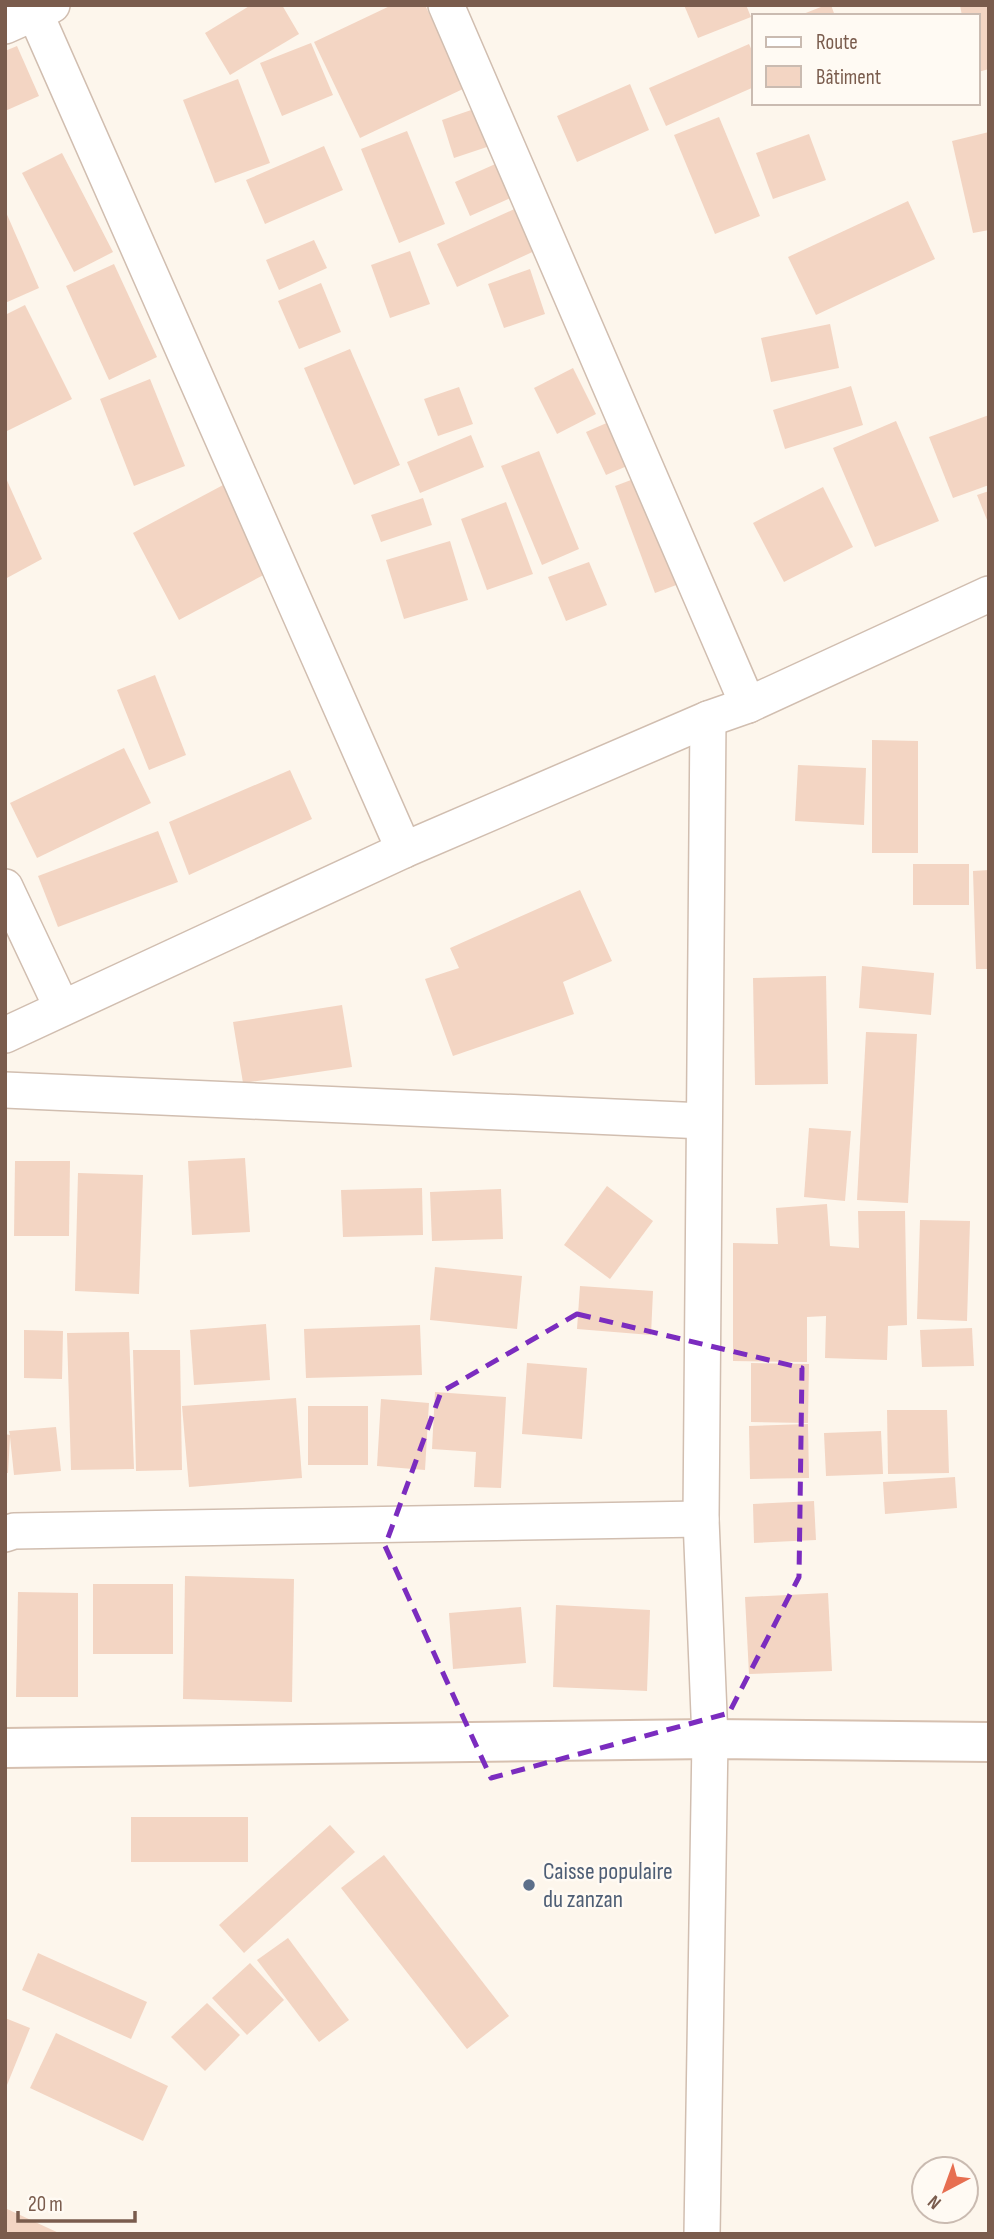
<svg xmlns="http://www.w3.org/2000/svg" width="994" height="2239" viewBox="0 0 994 2239" font-family="'Sofia Sans Condensed',sans-serif">
<style>
.building{fill:#f3d5c3}
.lines{fill:none;stroke-linecap:round;stroke-linejoin:round}
.street-casing{stroke:#d1beb0;stroke-width:38}
.secondary-casing{stroke:#d6c0b0;stroke-width:42}
.street{stroke:#fff;stroke-width:35}
.secondary{stroke:#fff;stroke-width:38}
.marked{fill:none;stroke:#7b2cbf;stroke-width:5;stroke-dasharray:14 9;stroke-linejoin:round}
.service-dot{fill:#5c6f8a;stroke:#fffaf3;stroke-width:2.5}
.labels{text-anchor:middle;stroke-width:5;stroke-linejoin:round;paint-order:stroke}
.service-label{font-size:24px;fill:#4e5e75;stroke:#fffaf3;text-anchor:start}
</style>
<rect width="100%" height="100%" fill="#fdf6ec"/>
<g class="building">
<path d="M 251,5 L 282,5 L 299,34 L 230,75 L 205,33 Z"/>
<path d="M 392,5 L 425,5 L 465,88 L 360,138 L 314,42 Z"/>
<path d="M 684,5 L 746,5 L 751,17 L 698,38 Z"/>
<path d="M 826,5 L 831,5 L 835,16 L 798,16 Z"/>
<path d="M 960,5 L 989,5 L 989,69 L 978,72 L 978,16 L 962,16 Z"/>
<path d="M 311,43 L 333,95 L 282,116 L 260,63 Z"/>
<path d="M 749,44 L 754,55 L 754,87 L 666,126 L 649,88 Z"/>
<path d="M 17,46 L 39,96 L 5,111 L 5,51 Z"/>
<path d="M 238,79 L 270,163 L 215,183 L 183,100 Z"/>
<path d="M 630,84 L 649,130 L 577,162 L 557,116 Z"/>
<path d="M 480,107 L 493,145 L 454,158 L 442,120 Z"/>
<path d="M 719,117 L 760,216 L 715,234 L 674,135 Z"/>
<path d="M 407,131 L 445,224 L 399,243 L 361,149 Z"/>
<path d="M 989,132 L 989,230 L 973,233 L 952,141 Z"/>
<path d="M 809,134 L 826,180 L 773,199 L 756,153 Z"/>
<path d="M 324,146 L 343,190 L 265,224 L 246,180 Z"/>
<path d="M 62,153 L 113,252 L 74,272 L 22,173 Z"/>
<path d="M 502,161 L 517,195 L 470,216 L 455,182 Z"/>
<path d="M 908,201 L 935,259 L 816,315 L 788,257 Z"/>
<path d="M 521,206 L 541,248 L 457,287 L 437,244 Z"/>
<path d="M 5,210 L 39,288 L 5,303 Z"/>
<path d="M 314,240 L 327,268 L 279,290 L 266,260 Z"/>
<path d="M 410,251 L 430,304 L 390,318 L 371,265 Z"/>
<path d="M 114,264 L 157,357 L 109,380 L 66,286 Z"/>
<path d="M 530,269 L 545,314 L 504,328 L 488,284 Z"/>
<path d="M 321,283 L 341,332 L 299,349 L 278,301 Z"/>
<path d="M 25,305 L 72,399 L 5,432 L 5,315 Z"/>
<path d="M 830,324 L 839,368 L 771,382 L 761,338 Z"/>
<path d="M 350,349 L 400,465 L 354,485 L 304,368 Z"/>
<path d="M 573,368 L 596,414 L 557,434 L 534,388 Z"/>
<path d="M 150,379 L 185,466 L 134,486 L 100,399 Z"/>
<path d="M 851,386 L 863,425 L 785,449 L 773,410 Z"/>
<path d="M 459,387 L 473,424 L 438,436 L 424,399 Z"/>
<path d="M 634,411 L 653,455 L 606,475 L 586,432 Z"/>
<path d="M 989,415 L 989,485 L 953,498 L 929,437 Z"/>
<path d="M 896,421 L 939,521 L 875,547 L 833,448 Z"/>
<path d="M 471,435 L 484,467 L 420,493 L 407,462 Z"/>
<path d="M 539,451 L 579,549 L 542,565 L 501,466 Z"/>
<path d="M 655,471 L 695,578 L 655,593 L 615,486 Z"/>
<path d="M 5,476 L 42,559 L 5,579 Z"/>
<path d="M 225,484 L 271,571 L 179,620 L 133,533 Z"/>
<path d="M 823,487 L 853,547 L 784,582 L 753,523 Z"/>
<path d="M 989,491 L 989,525 L 977,495 Z"/>
<path d="M 423,498 L 432,525 L 381,542 L 371,515 Z"/>
<path d="M 506,502 L 533,574 L 487,590 L 461,519 Z"/>
<path d="M 450,541 L 468,600 L 404,619 L 386,560 Z"/>
<path d="M 589,562 L 607,605 L 566,621 L 548,577 Z"/>
<path d="M 155,675 L 186,755 L 149,770 L 117,690 Z"/>
<path d="M 872,740 L 918,741 L 918,853 L 872,853 Z"/>
<path d="M 124,748 L 151,803 L 37,858 L 10,803 Z"/>
<path d="M 798,765 L 866,768 L 864,825 L 795,821 Z"/>
<path d="M 290,770 L 312,819 L 189,875 L 169,822 Z"/>
<path d="M 158,831 L 178,882 L 58,927 L 38,876 Z"/>
<rect x="913" y="864" width="56" height="41"/>
<path d="M 989,870 L 989,969 L 976,969 L 973,871 Z"/>
<path d="M 580,890 L 612,961 L 563,982 L 574,1014 L 453,1056 L 425,979 L 459,968 L 450,948 Z"/>
<path d="M 862,966 L 934,973 L 931,1015 L 859,1008 Z"/>
<path d="M 826,976 L 828,1084 L 755,1085 L 753,978 Z"/>
<path d="M 342,1005 L 352,1067 L 243,1083 L 233,1022 Z"/>
<path d="M 866,1032 L 917,1034 L 908,1203 L 857,1200 Z"/>
<path d="M 809,1128 L 851,1131 L 845,1201 L 804,1197 Z"/>
<path d="M 245,1158 L 250,1232 L 192,1235 L 188,1161 Z"/>
<path d="M 15,1161 L 70,1161 L 69,1236 L 14,1236 Z"/>
<path d="M 78,1173 L 143,1175 L 139,1294 L 75,1291 Z"/>
<path d="M 607,1186 L 653,1221 L 610,1279 L 564,1245 Z"/>
<path d="M 422,1188 L 423,1235 L 343,1237 L 341,1190 Z"/>
<path d="M 501,1189 L 503,1239 L 432,1241 L 430,1192 Z"/>
<path d="M 827,1204 L 830,1246 L 859,1248 L 858,1211 L 905,1211 L 907,1325 L 888,1326 L 887,1360 L 825,1358 L 826,1316 L 807,1317 L 807,1362 L 733,1361 L 733,1243 L 778,1244 L 776,1208 Z"/>
<path d="M 920,1220 L 970,1221 L 967,1321 L 917,1319 Z"/>
<path d="M 435,1267 L 522,1276 L 517,1329 L 430,1320 Z"/>
<path d="M 580,1286 L 653,1291 L 651,1335 L 577,1329 Z"/>
<path d="M 266,1324 L 270,1380 L 194,1385 L 190,1330 Z"/>
<path d="M 420,1325 L 422,1375 L 306,1378 L 304,1329 Z"/>
<path d="M 972,1328 L 974,1366 L 922,1367 L 920,1330 Z"/>
<path d="M 24,1330 L 63,1331 L 62,1379 L 24,1378 Z"/>
<path d="M 129,1332 L 134,1469 L 71,1470 L 67,1333 Z"/>
<path d="M 133,1350 L 180,1350 L 182,1470 L 136,1471 Z"/>
<path d="M 527,1363 L 587,1368 L 582,1439 L 522,1434 Z"/>
<path d="M 751,1363 L 809,1364 L 808,1423 L 751,1422 Z"/>
<path d="M 435,1392 L 506,1397 L 501,1488 L 474,1487 L 476,1452 L 432,1449 Z"/>
<path d="M 296,1398 L 302,1478 L 189,1487 L 182,1406 Z"/>
<path d="M 381,1399 L 429,1403 L 425,1470 L 377,1466 Z"/>
<rect x="308" y="1406" width="60" height="59"/>
<path d="M 887,1410 L 947,1410 L 949,1473 L 888,1474 Z"/>
<path d="M 808,1424 L 809,1478 L 750,1479 L 749,1426 Z"/>
<path d="M 56,1427 L 61,1471 L 14,1475 L 10,1437 L 8,1473 L 5,1473 L 5,1434 L 10,1435 L 9,1431 Z"/>
<path d="M 881,1431 L 883,1474 L 826,1476 L 824,1433 Z"/>
<path d="M 955,1477 L 957,1508 L 885,1514 L 883,1482 Z"/>
<path d="M 814,1501 L 816,1540 L 754,1543 L 753,1504 Z"/>
<path d="M 185,1576 L 294,1579 L 292,1702 L 183,1699 Z"/>
<rect x="93" y="1584" width="80" height="70"/>
<path d="M 18,1592 L 78,1593 L 78,1697 L 16,1697 Z"/>
<path d="M 828,1593 L 832,1671 L 749,1674 L 745,1597 Z"/>
<path d="M 556,1605 L 650,1610 L 647,1691 L 553,1687 Z"/>
<path d="M 521,1607 L 526,1663 L 453,1669 L 449,1613 Z"/>
<rect x="131" y="1817" width="117" height="45"/>
<path d="M 330,1825 L 355,1852 L 244,1953 L 219,1925 Z"/>
<path d="M 384,1855 L 509,2016 L 467,2049 L 341,1888 Z"/>
<path d="M 288,1938 L 349,2020 L 319,2042 L 257,1960 Z"/>
<path d="M 38,1953 L 147,2002 L 131,2039 L 22,1990 Z"/>
<path d="M 250,1963 L 284,2000 L 247,2035 L 212,1998 Z"/>
<path d="M 207,2003 L 240,2035 L 205,2071 L 171,2037 Z"/>
<path d="M 5,2018 L 30,2028 L 5,2090 Z"/>
<path d="M 56,2033 L 168,2086 L 143,2141 L 30,2088 Z"/>
<path d="M 5,2208 L 61,2234 L 5,2234 Z"/>
</g>
<g class="lines">
<defs>
<g id="street">
<path d="M 446,5 L 748,705"/>
<path d="M 35,13 L 404,850"/>
<path d="M 5,26 L 52,5"/>
<path d="M 5,887 L 62,1008"/>
<path d="M 5,1035 L 404,850 L 708,719 L 748,705 L 989,594"/>
<path d="M 5,1090 L 704,1121"/>
<path d="M 5,1534 L 14,1531 L 701,1519"/>
<path d="M 702,2234 L 710,1739 L 701,1519 L 708,719"/>
</g>
<path id="secondary" d="M 5,1748 L 710,1739 L 989,1742"/>
</defs>
<use href="#street" class="street-casing"/>
<use href="#secondary" class="secondary-casing"/>
<use href="#street" class="street"/>
<use href="#secondary" class="secondary"/>
</g>
<path class="marked" d="M 577,1314 L 802,1368 L 799,1577 L 729,1713 L 491,1778 L 385,1546 L 441,1392 Z"/>
<circle class="service-dot" cx="529" cy="1885" r="7"/>
<g class="labels">
<g class="service-label">
<text x="543" y="1879">Caisse populaire<tspan x="543" dy="28">du zanzan</tspan></text>
</g>
</g>
<rect width="994" height="2239" fill="none" stroke="#7a5c4d" stroke-width="14"/>
<rect x="752" y="14" width="228" height="91" fill="#fffaf3" stroke="#cabbb1" stroke-width="2"/>
<rect x="766" y="37" width="35" height="10" fill="#ffffff" stroke="#cabbb1" stroke-width="2"/>
<text x="816" y="49" font-size="21" fill="#7a5c4d">Route</text>
<rect x="766" y="66" width="35" height="21" fill="#f3d5c3" stroke="#cabbb1" stroke-width="2"/>
<text x="816" y="84" font-size="21" fill="#7a5c4d">Bâtiment</text>
<g transform="translate(945 2190) rotate(221)"><circle r="33" fill="#fffaf3" stroke="#cabbb1" stroke-width="2"/>
<path d="M0-5L12 26L0 18L-12 26Z" fill="#e76f51"/>
<text y="-10" font-size="19" font-weight="bold" text-anchor="middle" fill="#7a5c4d">N</text>
</g>
<path d="M18 2211v10h117v-10" fill="none" stroke="#7a5c4d" stroke-width="3.5"/>
<text x="28" y="2211" font-size="21" fill="#7a5c4d" stroke="#fffaf3" stroke-width="5" paint-order="stroke">20 m</text>
</svg>
